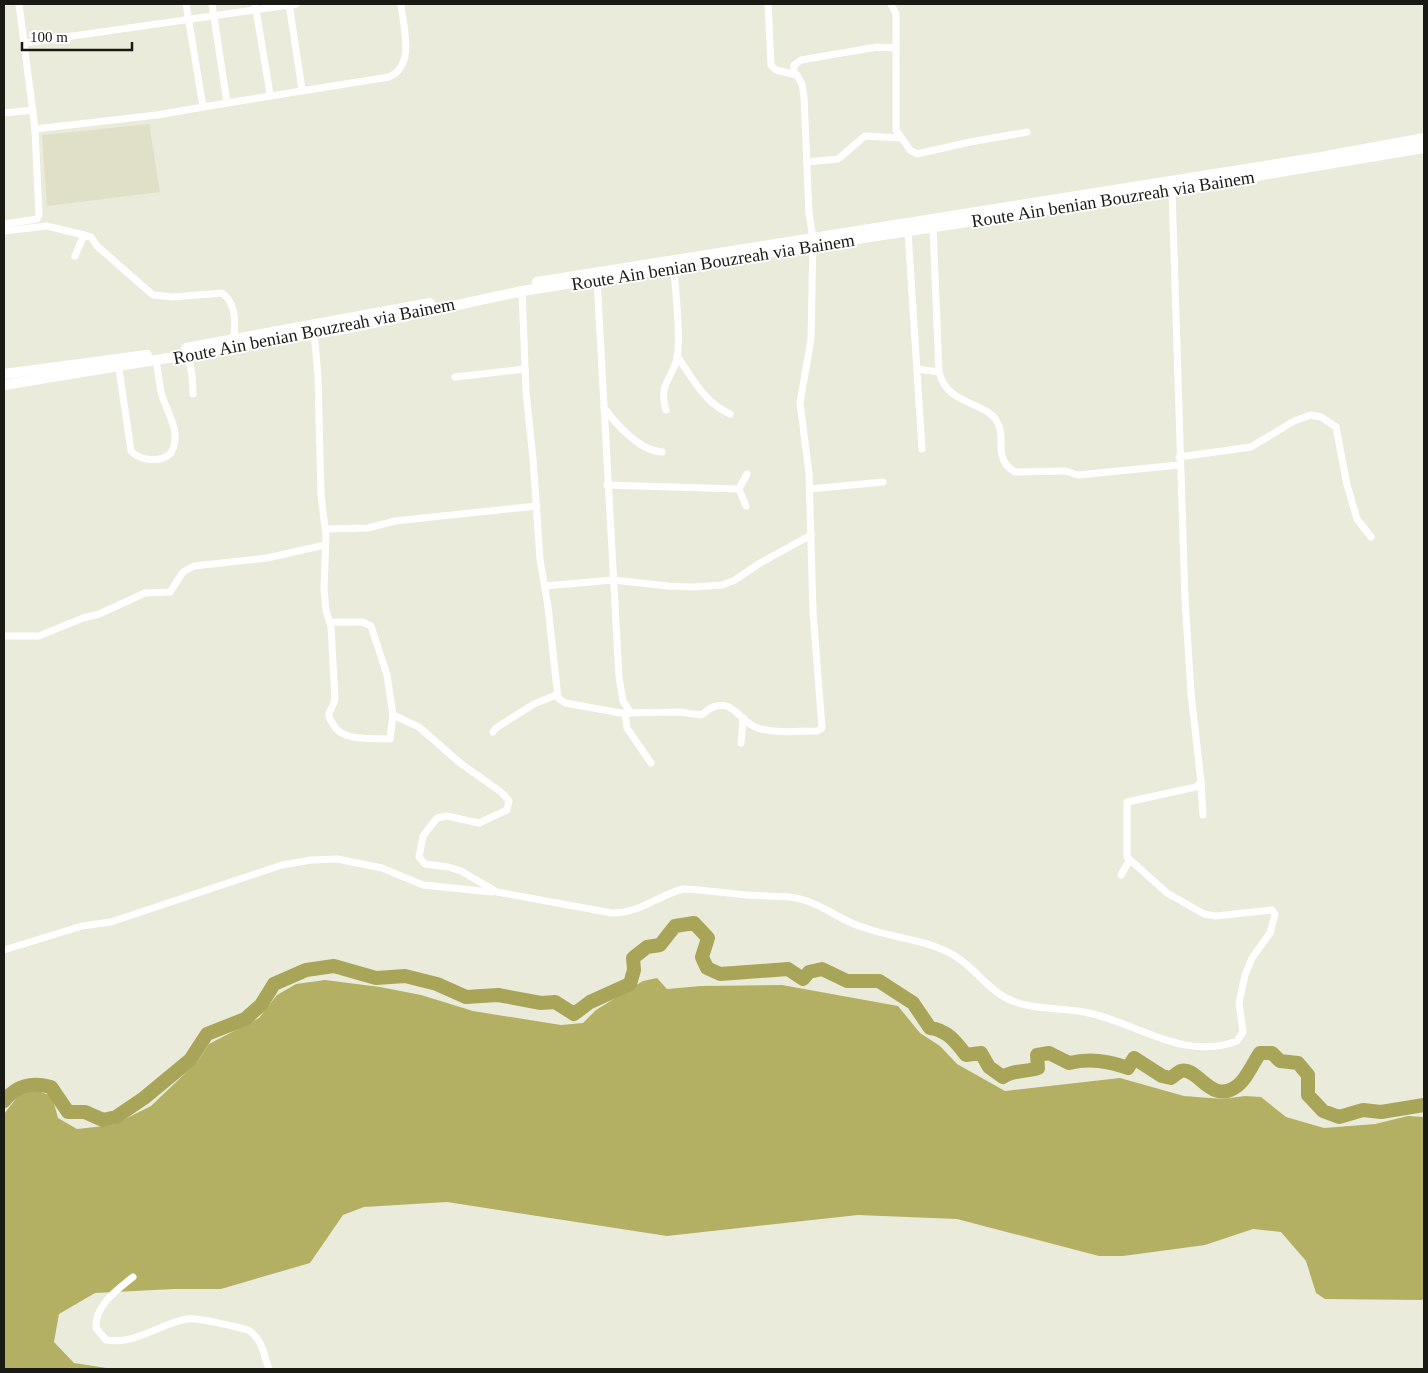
<svg xmlns="http://www.w3.org/2000/svg" width="1428" height="1373" viewBox="0 0 1428 1373" font-family="'Times New Roman',serif">
<style>
.built{fill:#e0e0c9}
.forest{fill:#b3b064}
.lines{fill:none;stroke-linecap:round;stroke-linejoin:round}
.river{stroke:#a8a559;stroke-width:14}
.street{stroke:#fff;stroke-width:7}
.secondary{stroke:#fff;stroke-width:10}
.labels{text-anchor:middle;stroke-width:4;stroke-linejoin:round;paint-order:stroke}
.street-label{font-size:18px;fill:#1a1a14;stroke:#fff}
</style>
<rect width="100%" height="100%" fill="#ebebdb"/>
<path class="built" d="M 149,124 L 160,192 L 47,206 L 42,135 Z"/>
<path class="forest" d="M 657,978 L 667,989 L 701,986 L 782,985 L 898,1006 L 920,1033 L 940,1046 L 957,1064 L 1005,1091 L 1120,1078 L 1184,1096 L 1223,1099 L 1245,1096 L 1261,1097 L 1286,1117 L 1324,1128 L 1375,1124 L 1408,1116 L 1424,1117 L 1424,1298 L 1422,1300 L 1325,1299 L 1316,1293 L 1306,1261 L 1281,1232 L 1253,1229 L 1205,1245 L 1123,1256 L 1099,1256 L 957,1219 L 858,1215 L 667,1236 L 447,1202 L 364,1207 L 343,1215 L 310,1263 L 221,1289 L 174,1289 L 95,1293 L 59,1314 L 54,1342 L 74,1363 L 113,1369 L 4,1369 L 4,1114 L 21,1092 L 38,1091 L 52,1096 L 58,1118 L 77,1129 L 113,1125 L 151,1106 L 197,1062 L 209,1044 L 259,1018 L 277,995 L 296,984 L 325,980 L 380,987 L 421,995 L 473,1011 L 561,1025 L 583,1023 L 596,1010 L 643,981 Z"/>
<g class="lines">
<path class="river" d="M 4,1101 C 17,1085 31,1082 51,1087 L 68,1112 L 85,1112 L 103,1120 L 116,1117 L 144,1098 L 190,1060 L 207,1034 L 245,1019 L 261,1005 L 274,984 L 306,970 L 334,966 L 376,978 L 405,976 L 437,984 L 466,997 L 498,995 L 541,1003 L 555,1002 L 574,1014 L 590,1002 L 630,984 L 634,970 L 633,958 L 647,947 L 660,945 L 675,926 L 694,923 L 708,938 L 702,957 L 707,968 L 720,974 L 788,969 L 803,979 L 809,972 L 822,969 L 847,981 L 879,981 L 913,1003 L 930,1028 C 947,1030 956,1042 966,1055 L 981,1053 L 989,1067 L 1003,1077 C 1012,1070 1027,1072 1038,1068 L 1037,1055 L 1049,1053 L 1069,1063 C 1090,1058 1108,1061 1128,1068 L 1134,1058 L 1162,1076 L 1171,1078 C 1174,1076 1178,1072 1181,1071 C 1198,1066 1211,1106 1237,1086 C 1246,1080 1253,1063 1260,1053 L 1272,1053 L 1280,1061 L 1298,1063 L 1308,1075 L 1308,1095 L 1323,1111 L 1339,1117 L 1363,1110 L 1381,1112 L 1424,1105"/>
<g class="street">
<path d="M 186,4 L 203,107"/>
<path d="M 255,4 L 270,94"/>
<path d="M 289,4 L 302,89"/>
<path d="M 891,4 L 896,14 L 896,130 L 910,150 L 917,154 L 970,142 L 1027,132"/>
<path d="M 24,43 L 296,4"/>
<path d="M 794,74 L 794,65 L 801,60 L 877,47 L 896,48"/>
<path d="M 227,103 L 389,77 C 416,65 403,27 401,4"/>
<path d="M 4,113 L 33,110"/>
<path d="M 35,129 L 157,115 L 227,103 L 212,4"/>
<path d="M 807,162 L 838,159 L 865,136 L 900,138"/>
<path d="M 4,224 L 37,219 L 39,215 L 35,129 L 19,4"/>
<path d="M 933,228 L 939,372"/>
<path d="M 4,231 L 47,226 L 84,235"/>
<path d="M 908,232 L 922,449"/>
<path d="M 75,256 L 84,235 L 91,237 L 97,246 L 153,295 L 173,297 L 222,293 C 237,304 235,323 234,340"/>
<path d="M 597,279 L 619,677 L 623,701 L 631,713"/>
<path d="M 522,291 L 526,392 L 533,459 L 540,559 L 548,607 L 558,698 L 565,703 L 621,713 L 679,712 L 701,715 C 705,713 707,710 711,708 C 734,697 740,723 758,728 C 776,734 798,731 817,731 L 822,728 L 813,612 L 809,473 L 800,403 L 811,339 L 813,238 L 809,214 L 804,97 L 802,84 L 797,75 L 776,70 L 771,65 L 768,4"/>
<path d="M 314,331 L 318,376 L 321,495 L 326,536 L 324,589 L 326,611 L 331,626 L 335,699 C 334,705 331,708 329,713 C 328,717 331,721 333,724 C 341,742 374,738 390,739 L 393,715"/>
<path d="M 188,355 L 192,376 L 193,394"/>
<path d="M 677,356 C 693,379 704,402 730,414"/>
<path d="M 118,362 L 131,451 C 140,461 161,463 171,453 C 183,432 166,412 161,392 C 159,382 158,371 156,360"/>
<path d="M 917,369 L 939,372 C 947,405 983,401 996,420 C 1008,436 991,458 1015,472 L 1065,471 L 1078,475 L 1179,465"/>
<path d="M 455,377 L 525,369"/>
<path d="M 604,408 C 617,425 639,451 662,452"/>
<path d="M 666,410 C 659,386 669,382 676,362 C 682,343 675,290 674,268"/>
<path d="M 1179,457 L 1251,447 L 1294,421 L 1311,415 L 1321,417 L 1336,427 L 1347,485 L 1357,519 L 1371,537"/>
<path d="M 607,485 L 739,489"/>
<path d="M 810,489 L 883,482"/>
<path d="M 746,506 L 739,489 L 747,474"/>
<path d="M 326,529 L 368,528 L 395,521 L 537,506"/>
<path d="M 545,586 L 613,580 L 668,586 L 693,587 L 722,585 L 735,580 L 760,563 L 811,535"/>
<path d="M 330,622 L 362,622 L 371,626 L 387,675 L 393,715 L 419,727 L 460,763 L 501,792 L 509,801 L 507,810 L 479,823 L 447,816 L 437,818 L 423,836 L 419,857 L 425,864 L 448,867 L 461,871 L 497,892 L 612,913 C 638,914 659,895 683,889 C 705,890 726,893 747,895 C 767,897 788,894 807,901 C 826,907 842,921 862,927 C 892,938 927,939 955,956 C 975,968 987,989 1008,999 C 1034,1011 1061,1007 1089,1013 C 1139,1024 1184,1061 1237,1041 L 1243,1032 L 1239,1003 L 1245,975 L 1252,958 L 1270,933 L 1275,914 L 1272,910 L 1216,916 L 1204,914 L 1167,893 L 1127,857 L 1127,802 L 1196,787 L 1201,782 L 1191,693 L 1185,599 L 1172,190"/>
<path d="M 4,636 L 39,636 L 83,618 L 99,614 L 145,593 L 170,592 L 183,572 L 194,566 L 267,558 L 325,545"/>
<path d="M 625,713 L 627,728 L 651,763"/>
<path d="M 493,732 L 496,728 L 534,704 L 556,695"/>
<path d="M 741,743 L 743,718"/>
<path d="M 1201,782 L 1203,815"/>
<path d="M 1121,875 L 1129,861"/>
<path d="M 4,950 L 82,926 L 111,922 L 282,865 L 311,860 L 337,859 L 382,868 L 423,885 L 492,892"/>
<path d="M 133,1277 C 117,1290 95,1305 96,1328 L 106,1340 C 136,1345 161,1323 187,1319 C 197,1317 237,1327 248,1330 C 263,1339 263,1354 269,1369"/>
</g>
<g class="secondary">
<path d="M 537,282 L 1321,157 L 1424,138"/>
<path d="M 186,348 L 430,303"/>
<path d="M 4,374 L 147,355"/>
<path d="M 4,385 L 350,328 L 522,291 L 1167,191 L 1424,148"/>
</g>
</g>
<g class="labels">
<g class="street-label">
<text transform="translate(1113 199) rotate(-9)" y="6">Route Ain benian Bouzreah via Bainem</text>
<text transform="translate(713 262) rotate(-9)" y="6">Route Ain benian Bouzreah via Bainem</text>
<text transform="translate(314 331) rotate(-11)" y="6">Route Ain benian Bouzreah via Bainem</text>
</g>
</g>
<rect width="1428" height="1373" fill="none" stroke="#1a1a14" stroke-width="10"/>
<path d="M22 42v8h110v-8" fill="none" stroke="#1a1a14" stroke-width="2.5"/>
<text x="30" y="42" font-size="15" fill="#1a1a14" stroke="#ffffff" stroke-width="4" paint-order="stroke">100 m</text>
</svg>
